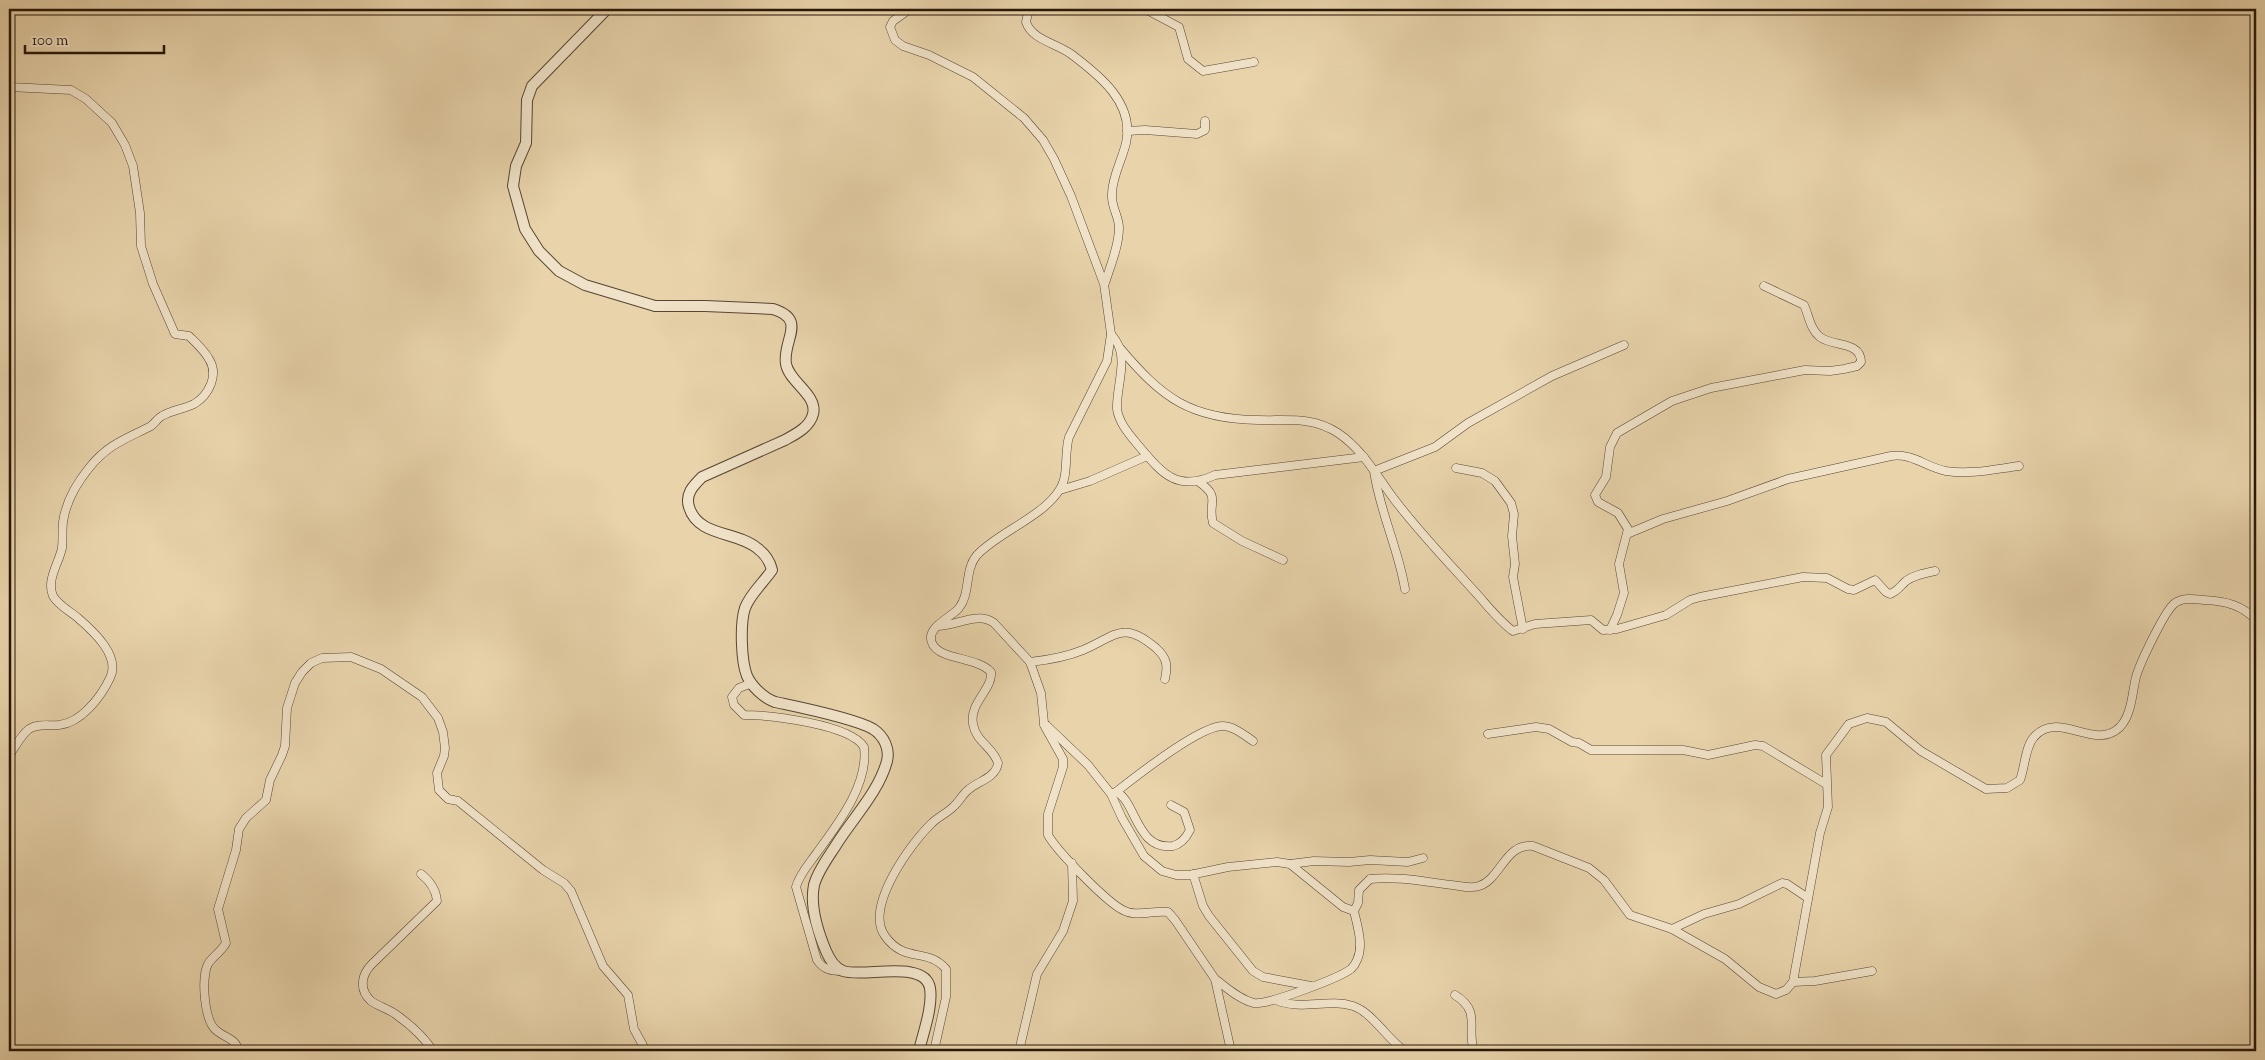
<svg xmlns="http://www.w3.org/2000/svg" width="2265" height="1060" viewBox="0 0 2265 1060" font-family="'Sorts Mill Goudy',serif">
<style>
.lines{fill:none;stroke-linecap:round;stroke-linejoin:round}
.minor-casing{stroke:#564631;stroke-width:9}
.tertiary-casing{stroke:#564631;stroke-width:12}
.minor{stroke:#f0e2c8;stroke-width:8}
.tertiary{stroke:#f0e2c8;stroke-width:10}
</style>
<rect width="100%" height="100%" fill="#e8d3ab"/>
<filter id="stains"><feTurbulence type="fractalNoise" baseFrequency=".004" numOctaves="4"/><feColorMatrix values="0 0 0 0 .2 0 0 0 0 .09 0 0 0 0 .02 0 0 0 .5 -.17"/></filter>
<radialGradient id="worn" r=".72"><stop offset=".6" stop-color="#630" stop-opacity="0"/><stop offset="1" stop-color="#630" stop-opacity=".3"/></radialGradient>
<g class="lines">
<defs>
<g id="minor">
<path d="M 910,9 L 893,21 L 890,27 L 895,40 L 903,46 L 929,55 L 973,77 L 1024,118 L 1043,140 L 1054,159 L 1071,196 L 1104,284 L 1111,334 L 1107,361 L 1069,437 C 1064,453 1069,475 1060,489 C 1043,517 1000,531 977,555 C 964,570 971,593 959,608 C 951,618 923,628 933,645 C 942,660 977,657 991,672 C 993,689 969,703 973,724 C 976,742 993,747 998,763 C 996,778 978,781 968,790 C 962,795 959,802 953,807 C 947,813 938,817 932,823 C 911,843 864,907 885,936 C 905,964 927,947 946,969 L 946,997 L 934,1051"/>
<path d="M 1033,9 L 1028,13 L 1026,22 C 1032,40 1056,43 1071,54 C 1099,75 1135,103 1126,143 C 1122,160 1112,177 1112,194 C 1111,207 1119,216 1119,228 C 1119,246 1110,267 1105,283"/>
<path d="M 1145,9 L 1179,27 L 1188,59 L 1203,71 L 1254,62"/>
<path d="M 9,87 L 71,90 L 86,99 L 112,123 L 125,145 L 133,166 L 140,213 L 141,246 L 153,284 L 175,334 L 189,336 C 196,343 204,350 209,359 C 219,375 209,395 194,404 C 184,409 172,410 162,416 C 158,418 155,423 151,426 C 126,439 108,444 89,468 C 76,484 66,501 63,522 C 62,530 63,539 62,548 C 59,563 46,580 53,596 C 58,605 71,612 78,618 C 93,631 121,656 110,678 C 101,697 81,723 59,725 C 49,726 38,723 29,729 C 21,735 15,747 9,756"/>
<path d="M 1127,131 L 1145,130 L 1197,134 L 1205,130 L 1205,121"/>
<path d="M 1111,334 C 1114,338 1118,343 1119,347 C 1126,364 1116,391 1117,409 C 1119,423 1129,434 1138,445 C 1161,472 1176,493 1215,475 L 1364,457"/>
<path d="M 1120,348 C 1162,398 1190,419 1258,420 C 1287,421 1312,416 1338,433 C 1363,450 1376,475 1394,499 C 1419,532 1448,562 1476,593 C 1487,605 1499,621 1513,631 L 1535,624 L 1591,620 L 1603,630 L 1617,629 L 1666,615 L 1690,600 L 1700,597 L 1803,577 L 1827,578 L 1848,589 L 1854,590 L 1875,580 L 1886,592 L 1890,594 C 1898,591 1900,586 1906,581 C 1914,575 1925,573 1935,571"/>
<path d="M 1456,468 L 1482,473 L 1495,481 L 1511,503 L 1514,514 L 1512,536 L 1515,564 L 1513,577 L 1523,629"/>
<path d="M 1199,482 C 1222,498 1207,502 1213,523 L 1242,541 L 1283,560"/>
<path d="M 1060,490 L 1090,481 L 1147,456"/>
<path d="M 1627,534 L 1663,519 L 1727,501 L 1788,479 L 1891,456 C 1913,453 1925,467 1946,471 C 1970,475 1996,469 2019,466"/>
<path d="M 1405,589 C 1398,547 1380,513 1374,471 L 1435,447 L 1468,423 L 1552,376 L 1624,345"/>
<path d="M 937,626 C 957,626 977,611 994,623 L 1030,662 L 1041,693 L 1044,723 L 1088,765 L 1111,794 L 1122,818 L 1144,856 L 1162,871 L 1176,875 L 1190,875 L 1228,867 L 1277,862 L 1290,864 L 1343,907 L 1354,911 L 1358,903 L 1359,890 L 1370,879 C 1397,876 1426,882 1452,885 C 1461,886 1471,889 1479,886 C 1501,879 1505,843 1533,846 L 1589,868 L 1604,880 L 1630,915 L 1672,929 L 1725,959 L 1759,987 L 1776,994 L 1786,990 L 1793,982 L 1820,833 L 1828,807 L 1826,755 L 1849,724 L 1867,718 L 1886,722 L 1921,751 L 1986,789 L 2007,788 L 2020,780 C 2025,767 2025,747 2034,737 C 2058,709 2095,752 2120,727 C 2132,714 2132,693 2136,677 C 2140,663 2165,610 2175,603 C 2183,597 2195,599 2205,600 C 2225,601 2242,605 2256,620"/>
<path d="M 1610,630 L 1617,615 L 1624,593 L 1619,564 L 1628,529 L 1618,513 L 1598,502 L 1595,495 L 1606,477 L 1610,447 L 1617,433 L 1672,401 L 1711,388 L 1805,370 L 1830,371 L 1844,369 L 1857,366 L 1861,362 C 1861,341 1833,347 1820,337 C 1810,329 1809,316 1804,305 L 1764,286"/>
<path d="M 1030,662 C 1048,660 1066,657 1083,650 C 1115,637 1122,619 1156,648 C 1167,658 1168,665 1165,679"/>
<path d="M 752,683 L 739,688 L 732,697 L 734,705 L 744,715 C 769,715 850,724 864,747 C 869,785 837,825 816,854 C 809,864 799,875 796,887 L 817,960 C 824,970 831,971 843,971"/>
<path d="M 1044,725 L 1063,759 L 1063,767 L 1048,814 L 1048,835 C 1057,851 1109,905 1125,911 C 1137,917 1155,910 1168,912 L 1175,920 L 1215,979 L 1231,1051"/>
<path d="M 1488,734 L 1536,727 L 1549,729 L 1572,742 L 1579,743 L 1591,750 L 1683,750 L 1708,755 L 1755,745 L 1763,746 L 1826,784"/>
<path d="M 1116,792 C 1135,777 1199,727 1222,726 C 1234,726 1244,735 1253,741"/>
<path d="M 1113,793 L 1116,792 C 1136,800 1136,851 1173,846 C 1181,844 1186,838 1190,830 L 1184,812 L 1171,805"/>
<path d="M 1290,864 L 1314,861 L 1349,862 L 1370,860 L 1408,862 L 1423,858"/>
<path d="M 421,874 C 430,881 436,889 437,901 L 372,964 C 362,974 358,989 371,1001 C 379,1007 390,1009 398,1016 C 412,1026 424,1037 433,1051"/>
<path d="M 1193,874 L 1203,906 L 1209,916 L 1253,971 L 1263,977 L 1311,986"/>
<path d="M 1672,929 L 1704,914 L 1739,904 L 1782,883 L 1787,884 L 1808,898"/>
<path d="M 1215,979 C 1226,987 1240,1000 1254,1003 C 1268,1005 1339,978 1351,969 C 1353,967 1356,963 1357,960 C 1364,945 1357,925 1354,911"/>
<path d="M 1793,982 L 1815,981 L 1872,971"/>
<path d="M 1455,995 C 1482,1012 1466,1027 1474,1051"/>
<path d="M 1276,1000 C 1300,1011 1328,998 1353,1006 C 1372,1012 1388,1040 1405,1051"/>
<path d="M 239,1051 C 235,1038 227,1039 217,1031 C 204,1022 201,978 208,964 C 213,956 221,952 226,943 L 218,909 L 236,850 L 239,829 L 246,818 L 266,800 L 270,780 L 282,755 L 285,746 L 287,708 L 295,683 L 302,672 L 311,663 L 322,658 L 351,657 L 381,669 L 422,697 L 438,718 L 443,732 L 445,748 L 444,756 L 437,773 L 439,790 L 448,799 L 458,801 L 543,870 L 564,883 L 571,891 L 603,966 L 628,995 L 634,1029 L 646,1051"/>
<path d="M 1019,1051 L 1037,974 L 1063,931 L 1073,901 L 1072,863"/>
</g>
<path id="tertiary" d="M 607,9 L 532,86 L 527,100 L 526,143 L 516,166 L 513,186 L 525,229 L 539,251 L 559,271 L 585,285 L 655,306 L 705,306 L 773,309 C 808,320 782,340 786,364 C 789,382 818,395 813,414 C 810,427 796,434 785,440 L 702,477 C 693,486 685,494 689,507 C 698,537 737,531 757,548 C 765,554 770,561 772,570 C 764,582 750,594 745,608 C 740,623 741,661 747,676 C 752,687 764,698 775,702 C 798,707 854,718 873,729 C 884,736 890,749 887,761 C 879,791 854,817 838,842 C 830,855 818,870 814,885 C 810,905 818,932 826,951 C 829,958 835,968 843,971 C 863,978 925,959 930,988 C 933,1007 923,1033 919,1051"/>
</defs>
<use href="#minor" class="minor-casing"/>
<use href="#tertiary" class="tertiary-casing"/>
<use href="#minor" class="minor"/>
<use href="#tertiary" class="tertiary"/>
</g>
<rect width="2265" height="1060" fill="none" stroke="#e8d3ab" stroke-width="30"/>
<rect x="10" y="10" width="2245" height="1040" fill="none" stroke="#261708" stroke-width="2.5"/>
<rect x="15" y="15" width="2235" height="1030" fill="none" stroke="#261708"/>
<path d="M25 45v8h139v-8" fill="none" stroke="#261708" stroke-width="2.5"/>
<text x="32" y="45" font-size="15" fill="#261708" stroke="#f0e2c8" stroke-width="4" paint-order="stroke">100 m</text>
<rect width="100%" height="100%" filter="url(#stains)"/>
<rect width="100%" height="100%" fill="url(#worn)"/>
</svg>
